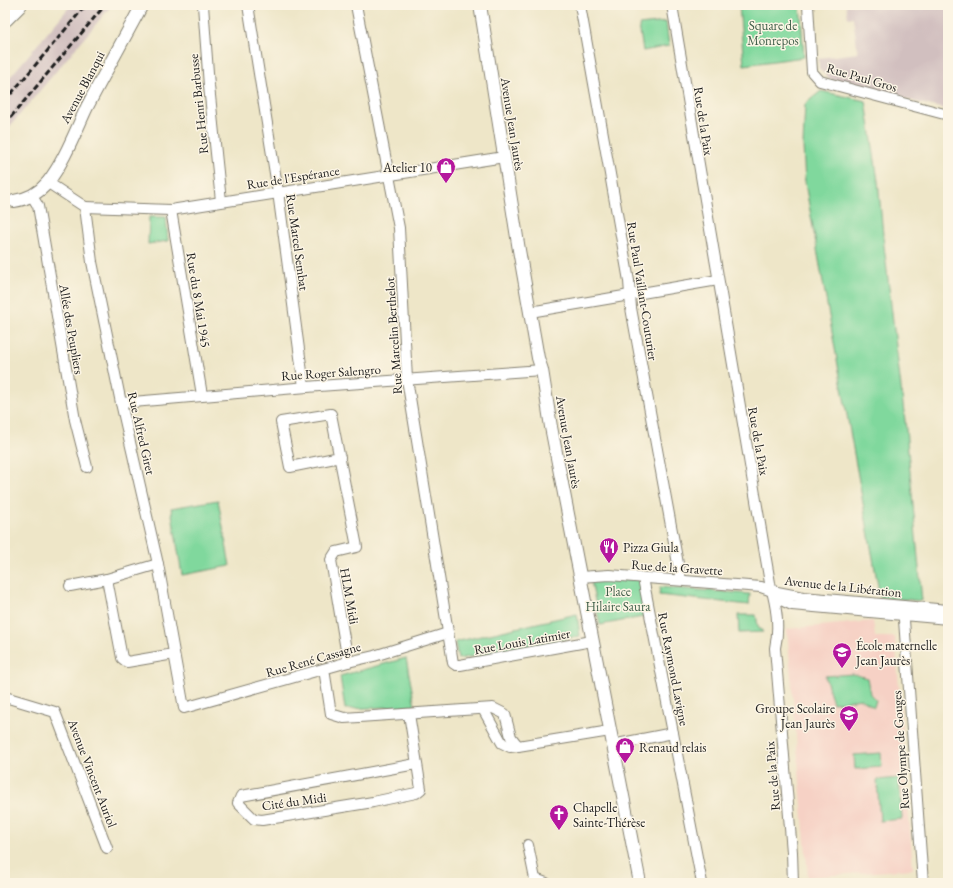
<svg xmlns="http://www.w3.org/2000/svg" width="953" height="888" viewBox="0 0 953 888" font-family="'EB Garamond',serif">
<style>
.built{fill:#f6d1c5}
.industrial{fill:#d1bfbf}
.green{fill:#80d89d;stroke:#4e7a5c}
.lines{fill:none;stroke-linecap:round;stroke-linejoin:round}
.minor-casing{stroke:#858172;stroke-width:12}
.tertiary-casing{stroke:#858172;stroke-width:14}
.primary-casing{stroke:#858172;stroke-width:17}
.minor{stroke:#fff;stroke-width:10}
.tertiary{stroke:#fff;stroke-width:12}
.primary{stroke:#fff;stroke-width:15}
.rail{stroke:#1c1c1c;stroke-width:3;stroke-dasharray:6 3;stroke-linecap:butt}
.labels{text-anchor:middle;stroke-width:3;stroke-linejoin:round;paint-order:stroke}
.park-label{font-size:13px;fill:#3f5e49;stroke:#fcf5e5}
.street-label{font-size:13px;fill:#1c1c1c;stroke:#fcf5e5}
.poi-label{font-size:13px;fill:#1c1c1c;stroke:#fcf5e5;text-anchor:start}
</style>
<rect width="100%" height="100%" fill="#fcf5e5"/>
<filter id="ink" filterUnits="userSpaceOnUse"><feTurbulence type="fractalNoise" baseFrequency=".025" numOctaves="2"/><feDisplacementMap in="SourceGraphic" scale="8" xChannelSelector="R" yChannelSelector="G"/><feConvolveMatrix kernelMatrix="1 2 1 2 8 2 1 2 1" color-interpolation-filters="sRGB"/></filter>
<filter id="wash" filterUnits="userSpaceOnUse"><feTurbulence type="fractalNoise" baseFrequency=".012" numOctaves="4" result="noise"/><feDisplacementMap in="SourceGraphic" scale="16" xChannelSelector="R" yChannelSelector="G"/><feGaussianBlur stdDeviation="0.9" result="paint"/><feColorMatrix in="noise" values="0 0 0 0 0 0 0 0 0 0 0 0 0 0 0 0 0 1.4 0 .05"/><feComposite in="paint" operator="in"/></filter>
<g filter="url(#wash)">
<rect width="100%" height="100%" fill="#eee6c8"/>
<path class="built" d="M 873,621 L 875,637 L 895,637 L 913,869 L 808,877 L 787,629 Z"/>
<g class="industrial">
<path d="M 71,5 L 112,5 L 5,132 L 5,83 Z"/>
<path d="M 846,5 L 948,5 L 948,110 L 831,80 L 819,69 L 819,58 L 858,53 L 853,17 L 848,18 Z"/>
</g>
<g class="green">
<path d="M 739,5 L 800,5 L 804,57 L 744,65 Z"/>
<path d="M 666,22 L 669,46 L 643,51 L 639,25 Z"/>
<path d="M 821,91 L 866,101 L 878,181 L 884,246 L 906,429 L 922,601 L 880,597 L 805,183 L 803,145 L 805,104 Z"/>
<path d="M 149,217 L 166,217 L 168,241 L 148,244 Z"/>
<path d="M 218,500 L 230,566 L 182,575 L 171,508 Z"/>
<path d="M 640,579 L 648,616 L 600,625 L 591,581 Z"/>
<path d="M 660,587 L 750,594 L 749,605 L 659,595 Z"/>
<path d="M 577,614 L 580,636 L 458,659 L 455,642 Z"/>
<path d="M 738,615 L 756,615 L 758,626 L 763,632 L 739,633 Z"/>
<path d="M 406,658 L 415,706 L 345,709 L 340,676 Z"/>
<path d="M 853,674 L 867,678 L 870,694 L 876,700 L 874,707 L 861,699 L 833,703 L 825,676 Z"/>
<path d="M 881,753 L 882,767 L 855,769 L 854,755 Z"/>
<path d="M 899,778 L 902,819 L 880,821 L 877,780 Z"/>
</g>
</g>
<g filter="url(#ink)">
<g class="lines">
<defs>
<g id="minor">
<path d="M 203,5 L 209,86 L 221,201"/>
<path d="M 248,5 L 278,192 L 304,387"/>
<path d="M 356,5 L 399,228 L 407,379 L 453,663 L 456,665 L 460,665 L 592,641"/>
<path d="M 580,5 L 629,281 L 631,308 L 681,580"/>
<path d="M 672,5 L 770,583 C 776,605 780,626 775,648 L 792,852 L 793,883"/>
<path d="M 808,5 L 812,72 L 820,81 L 948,115"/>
<path d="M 47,182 L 85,207 L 92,262 L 121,403 L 158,564 L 184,708 L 348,662 L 374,656 L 448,633"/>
<path d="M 32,196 L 38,206 L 75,420 L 87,467"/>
<path d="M 85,207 L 171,210 L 504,157"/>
<path d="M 171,210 L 202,395"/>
<path d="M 530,312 L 718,280"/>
<path d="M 121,403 L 319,386 L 542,370"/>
<path d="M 340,457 L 290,467 L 281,422 L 331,414 L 357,547 L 336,552 L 331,560 L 348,662"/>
<path d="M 580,577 L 609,575 L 761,587 L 772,591 L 803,597 L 948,610"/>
<path d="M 643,578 L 702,883"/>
<path d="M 107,579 L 122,658 L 127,662 L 174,654"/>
<path d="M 70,586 L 107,579 L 158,564"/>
<path d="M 772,591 L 781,600 L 792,605 L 948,619"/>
<path d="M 903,606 L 923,883"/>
<path d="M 324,669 L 331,714 L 344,718 L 493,708 L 505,714 L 511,737 L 518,746 L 610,731"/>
<path d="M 5,697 L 55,712 L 107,848"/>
<path d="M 483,709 L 502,743 L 510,747 L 518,746"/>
<path d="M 409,714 L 421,789 L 416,793 L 373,802 L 262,820 L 254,819 L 238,803 L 241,796 L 416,764"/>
<path d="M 612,745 L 673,733"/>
<path d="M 528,845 L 535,879 L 546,883"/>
</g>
<g id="tertiary">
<path d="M 480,5 L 519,250 L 538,358 L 542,370 L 551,427 L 640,883"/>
<path d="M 14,201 C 28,199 39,193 48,182 C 64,162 76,130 87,107 C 105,72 124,39 142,5"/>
</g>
<path id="primary" d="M 5,19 L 19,5"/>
</defs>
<use href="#minor" class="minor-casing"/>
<use href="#tertiary" class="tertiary-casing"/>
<use href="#primary" class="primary-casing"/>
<use href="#minor" class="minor"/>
<use href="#tertiary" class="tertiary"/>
<use href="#primary" class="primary"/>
<g class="rail">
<path d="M 5,101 L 86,5"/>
<path d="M 5,124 L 105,5"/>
</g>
</g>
</g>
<defs>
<symbol id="shop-pin" viewBox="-11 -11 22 30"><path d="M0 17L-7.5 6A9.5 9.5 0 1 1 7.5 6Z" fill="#b5179e" stroke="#fcf5e5"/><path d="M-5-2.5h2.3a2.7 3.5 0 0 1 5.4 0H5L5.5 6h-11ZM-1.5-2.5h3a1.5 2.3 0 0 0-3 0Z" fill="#fff"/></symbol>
<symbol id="restaurant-pin" viewBox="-11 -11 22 30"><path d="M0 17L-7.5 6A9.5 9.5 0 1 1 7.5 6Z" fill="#b5179e" stroke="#fcf5e5"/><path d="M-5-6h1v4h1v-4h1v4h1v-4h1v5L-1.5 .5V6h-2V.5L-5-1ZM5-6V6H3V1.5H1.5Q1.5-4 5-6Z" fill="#fff"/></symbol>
<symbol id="school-pin" viewBox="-11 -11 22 30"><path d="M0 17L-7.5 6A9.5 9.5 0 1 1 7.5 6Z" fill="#b5179e" stroke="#fcf5e5"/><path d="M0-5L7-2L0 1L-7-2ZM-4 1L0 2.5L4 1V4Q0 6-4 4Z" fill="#fff"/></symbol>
<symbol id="church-pin" viewBox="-11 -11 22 30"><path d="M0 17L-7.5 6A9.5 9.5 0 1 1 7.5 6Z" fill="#b5179e" stroke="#fcf5e5"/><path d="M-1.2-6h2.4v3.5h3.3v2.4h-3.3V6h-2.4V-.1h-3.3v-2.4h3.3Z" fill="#fff"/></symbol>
</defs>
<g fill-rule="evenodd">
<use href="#shop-pin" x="435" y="156" width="22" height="30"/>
<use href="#restaurant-pin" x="598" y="536" width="22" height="30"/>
<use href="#school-pin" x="831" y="641" width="22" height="30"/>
<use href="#school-pin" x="838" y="704" width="22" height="30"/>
<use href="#shop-pin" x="614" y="736" width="22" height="30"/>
<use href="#church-pin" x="548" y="803" width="22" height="30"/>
</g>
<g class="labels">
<g class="park-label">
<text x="773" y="30">Square de<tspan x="773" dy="15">Monrepos</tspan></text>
<text x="618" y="596">Place<tspan x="618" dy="15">Hilaire Saura</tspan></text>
</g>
<g class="street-label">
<text transform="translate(862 77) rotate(16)" y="5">Rue Paul Gros</text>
<text transform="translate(82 87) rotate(-62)" y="5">Avenue Blanqui</text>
<text transform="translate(198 104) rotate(-96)" y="5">Rue Henri Barbusse</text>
<text transform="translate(704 121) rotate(81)" y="5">Rue de la Paix</text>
<text transform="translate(513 124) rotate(81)" y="5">Avenue Jean Jaurès</text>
<text transform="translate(293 177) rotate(-9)" y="5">Rue de l'Espérance</text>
<text transform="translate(298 242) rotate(82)" y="5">Rue Marcel Sembat</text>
<text transform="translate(643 291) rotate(81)" y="5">Rue Paul Vaillant-Couturier</text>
<text transform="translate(199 300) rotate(81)" y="5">Rue du 8 Mai 1945</text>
<text transform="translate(72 329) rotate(80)" y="5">Allée des Peupliers</text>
<text transform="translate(393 336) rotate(-94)" y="5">Rue Marcelin Berthelot</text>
<text transform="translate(331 372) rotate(-4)" y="5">Rue Roger Salengro</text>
<text transform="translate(142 433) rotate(77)" y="5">Rue Alfred Giret</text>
<text transform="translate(759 441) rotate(80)" y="5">Rue de la Paix</text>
<text transform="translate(569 442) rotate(80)" y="5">Avenue Jean Jaurès</text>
<text transform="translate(677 567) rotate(4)" y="5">Rue de la Gravette</text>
<text transform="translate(843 586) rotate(6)" y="5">Avenue de la Libération</text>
<text transform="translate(350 596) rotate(80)" y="5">HLM Midi</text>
<text transform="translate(522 641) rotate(-10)" y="5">Rue Louis Latimier</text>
<text transform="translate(313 659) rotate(-16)" y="5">Rue René Cassagne</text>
<text transform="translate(674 669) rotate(79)" y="5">Rue Raymond Lavigne</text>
<text transform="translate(900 750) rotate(-94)" y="5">Rue Olympe de Gouges</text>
<text transform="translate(93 773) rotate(69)" y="5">Avenue Vincent Auriol</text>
<text transform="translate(772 776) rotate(-95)" y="5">Rue de la Paix</text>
<text transform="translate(294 801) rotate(-8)" y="5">Cité du Midi</text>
</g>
<g class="poi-label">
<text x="432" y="172" text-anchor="end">Atelier 10</text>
<text x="623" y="552">Pizza Giula</text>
<text x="856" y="650">École maternelle<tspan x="856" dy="15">Jean Jaurès</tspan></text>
<text x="835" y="713" text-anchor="end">Groupe Scolaire<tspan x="835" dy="15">Jean Jaurès</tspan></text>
<text x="639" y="752">Renaud relais</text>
<text x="573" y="812">Chapelle<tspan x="573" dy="15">Sainte-Thérèse</tspan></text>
</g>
</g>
<rect width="953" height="888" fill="none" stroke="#fcf5e5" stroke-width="20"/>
</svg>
